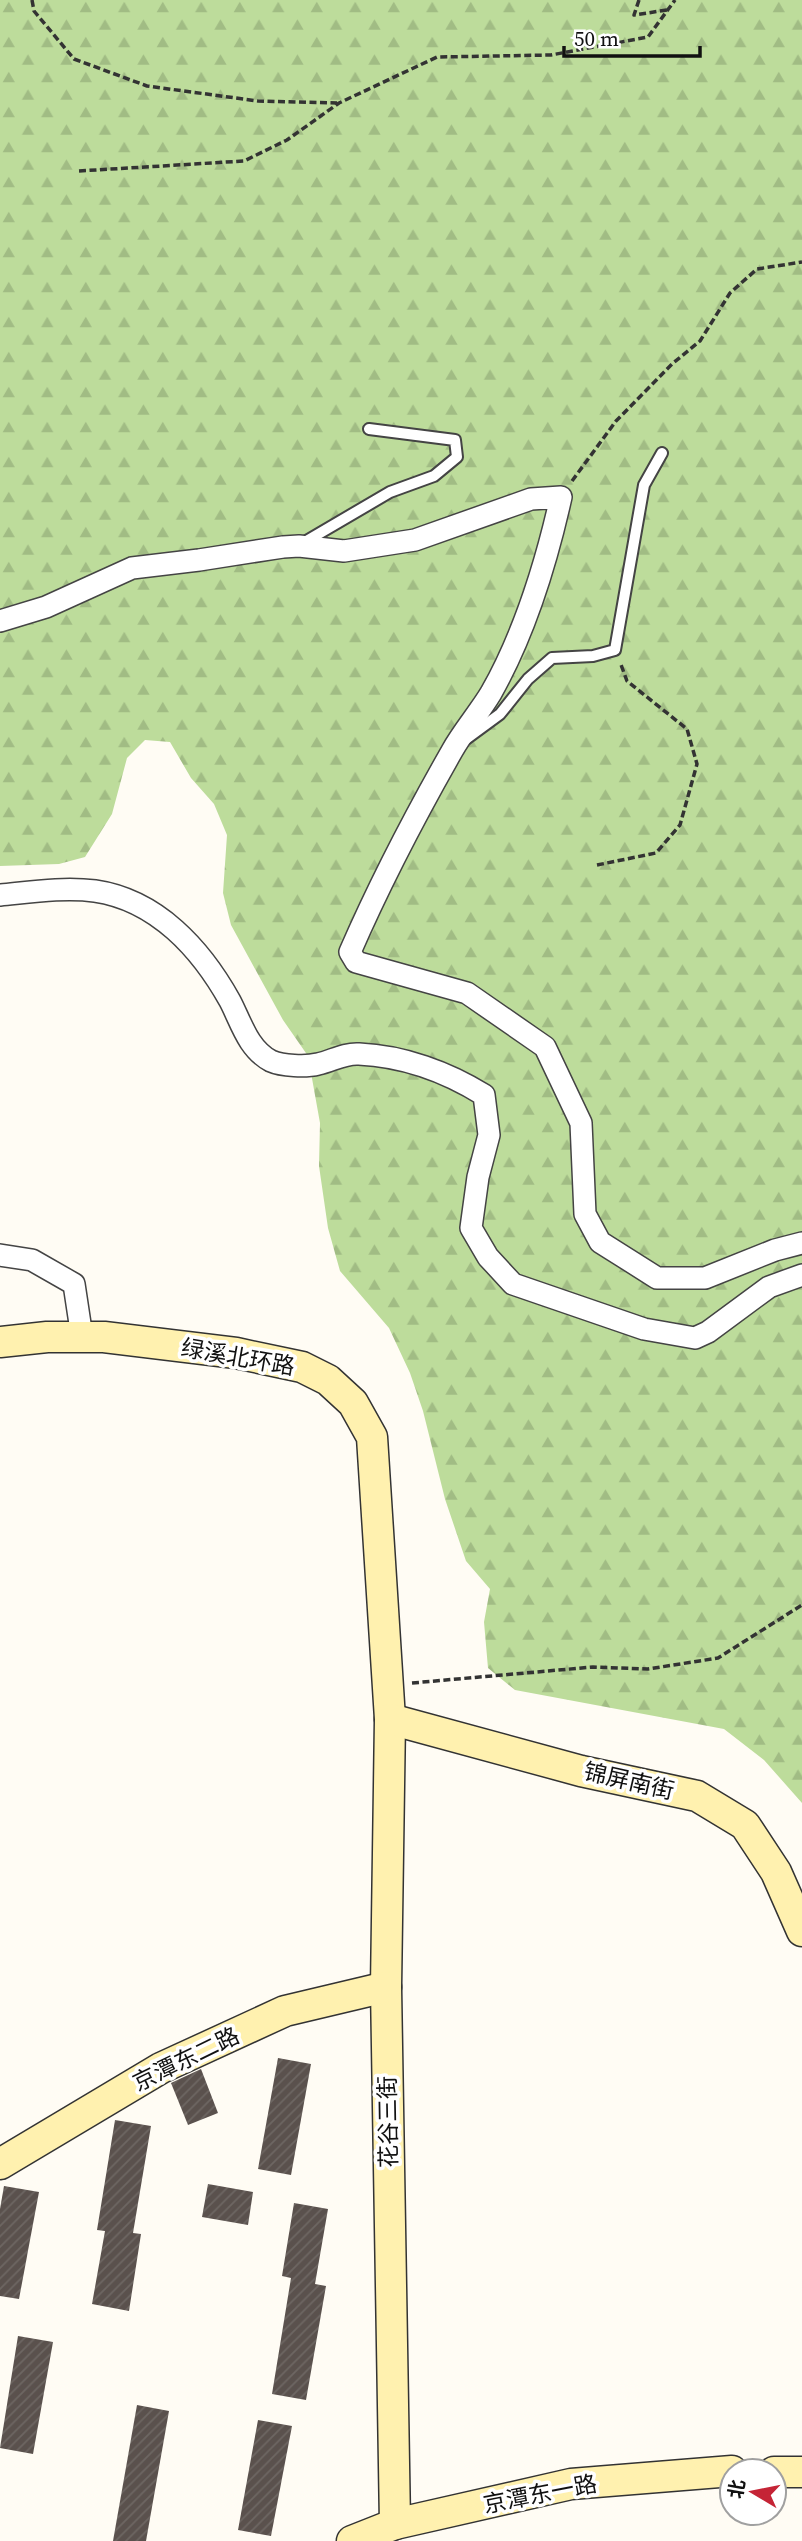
<svg xmlns="http://www.w3.org/2000/svg" width="802" height="2541" viewBox="0 0 802 2541" font-family="'Source Serif 4','Noto Sans SC',serif">
<style>
.forest{fill:url(#forest-firs)}
.building{fill:url(#building-hatch)}
.lines{fill:none;stroke-linecap:round;stroke-linejoin:round}
.lane-casing{stroke:#444;stroke-width:14}
.street-casing{stroke:#444;stroke-width:24}
.secondary-casing{stroke:#333;stroke-width:33}
.path{stroke:#333;stroke-width:3.5;stroke-dasharray:7 3.5;stroke-linecap:butt}
.lane{stroke:#fff;stroke-width:10}
.street{stroke:#fff;stroke-width:21}
.secondary{stroke:#fff1af;stroke-width:30}
.labels{text-anchor:middle;stroke-width:7;stroke-linejoin:round;paint-order:stroke}
.street-label{font-size:23px;fill:#111;stroke:#fff}
</style>
<defs>
<pattern id="forest-firs" width="22" height="20" patternUnits="userSpaceOnUse" patternTransform="scale(1.75)"><rect width="22" height="20" fill="#bddc9b"/><path d="M5 1l3.5 6h-7zM16 11l3.5 6h-7z" fill="#a1bc84"/></pattern>
<pattern id="building-hatch" width="6" height="6" patternUnits="userSpaceOnUse" patternTransform="scale(1.75)"><rect width="6" height="6" fill="#5a514d"/><path d="M-1 1l2-2M0 6l6-6M5 7l2-2" fill="none" stroke="#6d6662"/></pattern>
</defs>
<rect width="100%" height="100%" fill="#fffcf4"/>
<path class="forest" d="M 0,0 L 802,0 L 802,1803 L 764,1760 L 724,1729 L 515,1690 L 488,1668 L 484,1622 L 490,1589 L 466,1561 L 445,1499 L 423,1411 L 410,1373 L 389,1328 L 340,1271 L 328,1228 L 319,1166 L 320,1123 L 308,1056 L 283,1020 L 231,925 L 223,893 L 227,835 L 214,804 L 191,778 L 170,742 L 145,740 L 127,758 L 112,814 L 85,857 L 59,864 L 0,866 Z"/>
<g class="building">
<path d="M 278,2058 L 311,2064 L 291,2175 L 258,2169 Z"/>
<path d="M 201,2069 L 218,2113 L 188,2125 L 171,2083 Z"/>
<path d="M 115,2120 L 151,2126 L 133,2233 L 141,2234 L 129,2311 L 92,2304 L 105,2231 L 97,2230 Z"/>
<path d="M 208,2184 L 253,2192 L 248,2225 L 202,2217 Z"/>
<path d="M 4,2186 L 39,2192 L 19,2299 L 0,2296 L 0,2209 Z"/>
<path d="M 294,2203 L 328,2209 L 315,2284 L 326,2286 L 306,2400 L 272,2394 L 291,2278 L 282,2276 Z"/>
<path d="M 18,2336 L 53,2342 L 33,2454 L 0,2448 Z"/>
<path d="M 137,2405 L 169,2411 L 146,2541 L 113,2541 Z"/>
<path d="M 258,2420 L 292,2426 L 271,2536 L 238,2530 Z"/>
</g>
<g class="lines">
<defs>
<g id="lane">
<path d="M 303,543 L 390,492 L 434,476 L 457,457 L 455,440 L 369,429"/>
<path d="M 466,739 L 500,714 L 528,679 L 552,658 L 593,656 L 615,650 L 644,485 L 662,453"/>
</g>
<g id="street">
<path d="M 0,621 L 46,607 L 132,568 L 199,560 L 283,547 L 299,546 L 344,551 L 415,540 L 531,499 L 561,497 C 546,564 525,633 491,693 C 479,713 463,731 452,751 C 415,816 380,883 350,952 L 356,962 L 467,993 L 545,1047 L 581,1123 L 585,1214 L 600,1242 L 657,1278 L 705,1278 L 775,1250 L 802,1243"/>
<path d="M 0,895 C 31,892 64,887 95,891 C 157,900 201,949 230,1001 C 241,1022 248,1049 271,1061 C 282,1066 306,1067 318,1064 C 332,1061 344,1053 359,1054 C 403,1056 447,1072 484,1095 L 489,1135 L 478,1177 L 471,1228 L 488,1257 L 513,1284 L 644,1329 L 695,1338 L 708,1332 L 769,1287 L 802,1275"/>
<path d="M 0,1255 L 32,1260 L 74,1284 L 82,1337"/>
</g>
<g id="secondary">
<path d="M 0,1342 L 47,1337 L 104,1337 L 236,1353 L 302,1367 L 328,1380 L 353,1403 L 372,1437 L 390,1719 L 386,1987 L 395,2524"/>
<path d="M 390,1719 L 581,1771 L 697,1796 L 745,1825 L 776,1872 L 802,1931"/>
<path d="M 0,2164 L 161,2068 L 285,2011 L 386,1987"/>
<path d="M 774,2472 L 802,2472"/>
<path d="M 352,2541 L 395,2524 L 571,2484 L 732,2471"/>
</g>
</defs>
<use href="#lane" class="lane-casing"/>
<use href="#street" class="street-casing"/>
<use href="#secondary" class="secondary-casing"/>
<g class="path">
<path d="M 32,0 L 34,11 L 74,59 L 147,86 L 258,101 L 337,103"/>
<path d="M 639,0 L 634,15 L 667,10"/>
<path d="M 79,171 L 244,161 L 287,140 L 339,103 L 437,57 L 551,55 L 648,37 L 675,0"/>
<path d="M 572,481 L 616,421 L 672,364 L 700,341 L 730,293 L 757,269 L 802,262"/>
<path d="M 597,865 L 656,853 L 680,825 L 697,764 L 687,729 L 627,681 L 620,662"/>
<path d="M 412,1683 L 593,1667 L 648,1669 L 718,1658 L 802,1605"/>
</g>
<use href="#lane" class="lane"/>
<use href="#street" class="street"/>
<use href="#secondary" class="secondary"/>
</g>
<g class="labels">
<g class="street-label">
<text transform="translate(238 1357) rotate(10)" y="8">绿溪北环路</text>
<text transform="translate(629 1781) rotate(13)" y="8">锦屏南街</text>
<text transform="translate(186 2059) rotate(-26)" y="8">京潭东二路</text>
<text transform="translate(388 2122) rotate(-91)" y="8">花谷三街</text>
<text transform="translate(540 2494) rotate(-11)" y="8">京潭东一路</text>
</g>
</g>
<g transform="translate(753 2492) rotate(280)"><circle r="33" fill="#ffffff" stroke="#a0a0a0" stroke-width="2"/>
<path d="M0-5L12 26L0 18L-12 26Z" fill="#c52436"/>
<text y="-10" font-size="19" font-weight="bold" text-anchor="middle" fill="#111111">北</text>
</g>
<path d="M564 46v10h136v-10" fill="none" stroke="#111111" stroke-width="3.5"/>
<text x="574" y="46" font-size="21" fill="#111111" stroke="#ffffff" stroke-width="5" paint-order="stroke">50 m</text>
</svg>
